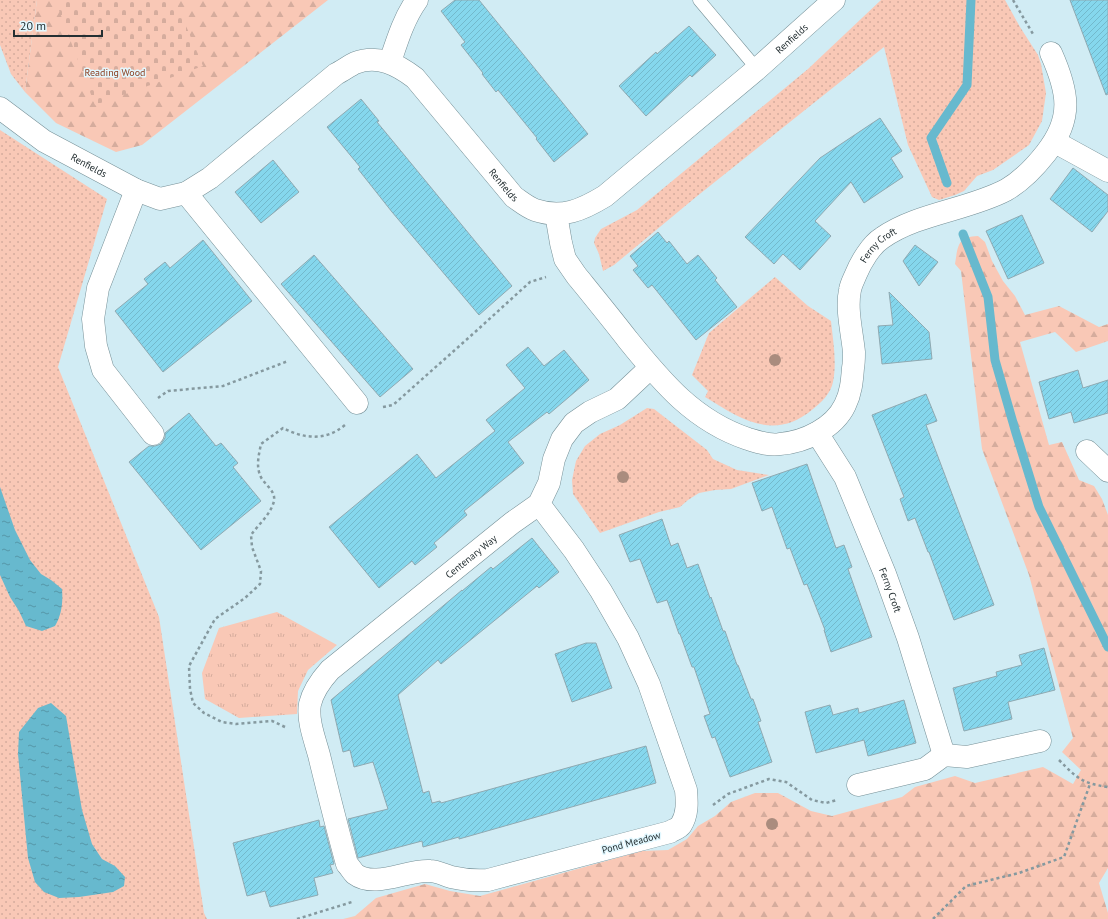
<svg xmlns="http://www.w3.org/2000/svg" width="1108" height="919" viewBox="0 0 1108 919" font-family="'PT Sans',sans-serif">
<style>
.grass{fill:url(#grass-dots)}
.forest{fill:url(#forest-firs)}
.cemetery{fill:url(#cemetery-stones)}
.park{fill:url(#park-tufts)}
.water{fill:url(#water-ripples)}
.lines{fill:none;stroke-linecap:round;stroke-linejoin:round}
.stream{stroke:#67b9ce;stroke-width:9}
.building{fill:url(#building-hatch);stroke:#8fa9b1}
.service-casing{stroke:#769097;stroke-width:13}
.minor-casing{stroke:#769097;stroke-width:23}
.path{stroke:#85999f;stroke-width:2.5;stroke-dasharray:3 3;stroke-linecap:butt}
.service{stroke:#fff;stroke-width:12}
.minor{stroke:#fff;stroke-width:22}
.tree{fill:#aa8c7e}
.labels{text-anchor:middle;stroke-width:3;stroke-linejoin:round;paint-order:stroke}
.street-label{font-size:10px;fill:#253033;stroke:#e2f8ff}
.park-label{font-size:10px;fill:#8b3d1e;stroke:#e2f8ff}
</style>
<defs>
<pattern id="grass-dots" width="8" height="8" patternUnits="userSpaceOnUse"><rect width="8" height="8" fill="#f9c8b6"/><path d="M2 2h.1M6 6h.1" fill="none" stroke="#d5ac9d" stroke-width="1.8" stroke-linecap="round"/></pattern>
<pattern id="forest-firs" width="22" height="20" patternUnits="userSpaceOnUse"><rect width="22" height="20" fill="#f9c8b6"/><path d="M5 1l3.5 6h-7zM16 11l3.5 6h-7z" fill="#d5ac9d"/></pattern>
<pattern id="cemetery-stones" width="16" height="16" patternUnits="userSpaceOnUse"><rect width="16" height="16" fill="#f9c8b6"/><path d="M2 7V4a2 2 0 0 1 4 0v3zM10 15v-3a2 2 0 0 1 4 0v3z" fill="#d5ac9d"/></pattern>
<pattern id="park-tufts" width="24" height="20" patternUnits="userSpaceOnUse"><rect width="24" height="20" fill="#f9c8b6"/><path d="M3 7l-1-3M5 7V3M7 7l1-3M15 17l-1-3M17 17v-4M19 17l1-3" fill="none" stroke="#d5ac9d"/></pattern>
<pattern id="water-ripples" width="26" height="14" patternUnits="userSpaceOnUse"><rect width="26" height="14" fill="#67b9ce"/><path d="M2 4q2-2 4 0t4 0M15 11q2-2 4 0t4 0" fill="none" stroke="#5597a8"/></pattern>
<pattern id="building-hatch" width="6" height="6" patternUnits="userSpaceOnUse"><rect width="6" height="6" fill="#85d7ed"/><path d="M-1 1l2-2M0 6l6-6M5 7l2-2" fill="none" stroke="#73b9cc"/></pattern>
</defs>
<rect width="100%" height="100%" fill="#d1ecf4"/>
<g class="grass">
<path d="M 0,0 L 37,0 L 25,92 L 11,74 L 0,45 Z"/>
<path d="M 881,0 L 1005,0 L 1020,27 L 1038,55 L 1041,64 L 1046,93 L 1042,121 L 1029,145 L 993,170 L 977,176 L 964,191 L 955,195 L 939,200 L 932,197 L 908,145 L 884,47 L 696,197 L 614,265 L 603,271 L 599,254 L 594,243 L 595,238 L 601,229 L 637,210 L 808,69 Z"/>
<path d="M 0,130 L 107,199 L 58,367 L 159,617 L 204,913 L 207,919 L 0,919 Z"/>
<path d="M 775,277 L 808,306 L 831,321 C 833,341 837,362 833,382 C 831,393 821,403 813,409 C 774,442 741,419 705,397 L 708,391 L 692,375 L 709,333 Z"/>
<path d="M 647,408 L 654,409 L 707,450 L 713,459 L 737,470 L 769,475 L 731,489 L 715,490 L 699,493 L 688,500 L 680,507 L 659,512 L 600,533 L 573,494 L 572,480 L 576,461 L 585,446 L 600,434 L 620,425 Z"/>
</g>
<g class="forest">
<path d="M 37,0 L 328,0 L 142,145 L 116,152 L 56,123 L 25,92 Z"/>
<path d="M 978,236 L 985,242 L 992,261 L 1003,281 L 1015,296 L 1025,315 L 1059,306 L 1099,327 L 1108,324 L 1108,341 L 1076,352 L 1055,332 L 1020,342 L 1049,445 L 1062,442 L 1079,480 L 1094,486 L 1102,499 L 1108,515 L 1108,868 L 1099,883 L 1108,913 L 1108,919 L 343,919 L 355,916 L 376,898 L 425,884 L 450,891 L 480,896 L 642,851 L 668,850 L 687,839 L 698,826 L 715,816 L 731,802 L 755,793 L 778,793 L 811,811 L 832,816 L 902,797 L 915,787 L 955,776 L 975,783 L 1043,767 L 1073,784 L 1081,770 L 1062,752 L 1073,738 L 1029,575 L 982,449 L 961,271 L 955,264 C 958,246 957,237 978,236 Z"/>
</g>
<path class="cemetery" d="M 71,0 L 175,0 L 203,66 L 95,105 L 57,5 Z"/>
<path class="park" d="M 277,612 L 337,645 L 308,670 L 298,691 L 297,714 L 239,718 L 205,699 L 202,673 L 219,628 Z"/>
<g class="water">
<path d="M 0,487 L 15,530 L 30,560 L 41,574 L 51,580 L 62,589 C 63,602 62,614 55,626 L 42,631 L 26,626 L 19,611 L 10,597 L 0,575 Z"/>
<path d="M 51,703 L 66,716 L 82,810 L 92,844 L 102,859 L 115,866 L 125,877 L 124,886 L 113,892 L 79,897 L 59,898 L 44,892 L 35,882 L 28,858 L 18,754 L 19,732 L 38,708 Z"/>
</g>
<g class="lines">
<g class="stream">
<path d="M 947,183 L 931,138 L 967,85 L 971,0"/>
<path d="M 963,234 L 988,297 L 995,360 L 1016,433 L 1039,507 L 1108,647"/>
</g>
</g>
<g class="building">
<path d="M 455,0 L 479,0 L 588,134 L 554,162 L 536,139 L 537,138 L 498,90 L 496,92 L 482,74 L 483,73 L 461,45 L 465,42 L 441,11 Z"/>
<path d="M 1070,0 L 1108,0 L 1108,94 L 1106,95 Z"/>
<path d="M 689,26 L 716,55 L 692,77 L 690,75 L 646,116 L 619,86 L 656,52 L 657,54 Z"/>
<path d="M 361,99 L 379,121 L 377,122 L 410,162 L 512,286 L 479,315 L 392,212 L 358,169 L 360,167 L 327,127 Z"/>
<path d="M 880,118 L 902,151 L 891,158 L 903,177 L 864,203 L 851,182 L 815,221 L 831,236 L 800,270 L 783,254 L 774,264 L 745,237 L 820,158 Z"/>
<path d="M 273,160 L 299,192 L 261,223 L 235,192 Z"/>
<path d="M 1073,168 L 1108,195 L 1108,211 L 1092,232 L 1050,199 Z"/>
<path d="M 1022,215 L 1044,263 L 1008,279 L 986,231 Z"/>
<path d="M 658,232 L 667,243 L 669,241 L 687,264 L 698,255 L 717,278 L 715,280 L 737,307 L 696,340 L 652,285 L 648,288 L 633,270 L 638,266 L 630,256 Z"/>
<path d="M 203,240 L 252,301 L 163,372 L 115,311 L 148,284 L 144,279 L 165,262 L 170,268 Z"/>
<path d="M 915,245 L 938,262 L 919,286 L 903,261 Z"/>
<path d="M 314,255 L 413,369 L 380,397 L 281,284 Z"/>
<path d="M 889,292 L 929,332 L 932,359 L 882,364 L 878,326 L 893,325 Z"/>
<path d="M 528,347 L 544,366 L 564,350 L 589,380 L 549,414 L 547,412 L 508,442 L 524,463 L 464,511 L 467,515 L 434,543 L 437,547 L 415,565 L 412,561 L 379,588 L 329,527 L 417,454 L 436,478 L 495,431 L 486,420 L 525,388 L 506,365 Z"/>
<path d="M 1078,370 L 1083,388 L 1108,380 L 1108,413 L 1074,423 L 1071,412 L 1049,419 L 1039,382 Z"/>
<path d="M 926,394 L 937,421 L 926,425 L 994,605 L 954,620 L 929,552 L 928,552 L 915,518 L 908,521 L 900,499 L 904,497 L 872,415 Z"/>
<path d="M 189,413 L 216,446 L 221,443 L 238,463 L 233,467 L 261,501 L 201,550 L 129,462 L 149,446 L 155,446 L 161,444 L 165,438 L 165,433 Z"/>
<path d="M 807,464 L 836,548 L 844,545 L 852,567 L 848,569 L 872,637 L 831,652 L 824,630 L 825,630 L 807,584 L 804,585 L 790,548 L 787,549 L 772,507 L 762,511 L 752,483 Z"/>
<path d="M 662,519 L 671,546 L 678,543 L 687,568 L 698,564 L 710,598 L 711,597 L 723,631 L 725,631 L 737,665 L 738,665 L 751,699 L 753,699 L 761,721 L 758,722 L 772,762 L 730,777 L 715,737 L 712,738 L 704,716 L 710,714 L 694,667 L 692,667 L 680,634 L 679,634 L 667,600 L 657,603 L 640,559 L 630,562 L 619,535 Z"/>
<path d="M 532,538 L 559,572 L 539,588 L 537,586 L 441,664 L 438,660 L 398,695 L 423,793 L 429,791 L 432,803 L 440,801 L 441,803 L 646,746 L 656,783 L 459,839 L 459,837 L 423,847 L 422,841 L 358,858 L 348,819 L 388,809 L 373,762 L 354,767 L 350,750 L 343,752 L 331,700 L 462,590 L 462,591 L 491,567 L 493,569 Z"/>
<path d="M 586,643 L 596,643 L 612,688 L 572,702 L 555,654 Z"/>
<path d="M 1044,648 L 1055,690 L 1008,702 L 1012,719 L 964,731 L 953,688 L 997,676 L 996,672 L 1022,665 L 1019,655 Z"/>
<path d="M 904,700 L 916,743 L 868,756 L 864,740 L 816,753 L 805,712 L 830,705 L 833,715 L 858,708 L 859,713 Z"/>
<path d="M 319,820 L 320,827 L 324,826 L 334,864 L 330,865 L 333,873 L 314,878 L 318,895 L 270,907 L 265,891 L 247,896 L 233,843 Z"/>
</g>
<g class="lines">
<defs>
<path id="service" d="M 699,0 L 757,69"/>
<g id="minor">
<path d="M 390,62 C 397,41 404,18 417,0"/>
<path id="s1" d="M 0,108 L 44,141 L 136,190 L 160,199 L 186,193 L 210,178 L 336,74 C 342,71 349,66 355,63 C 378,54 398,65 415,78 L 514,197 C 520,201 527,207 535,210 C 562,219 582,210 605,196 L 757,69 L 834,0"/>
<path d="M 1055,142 L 1108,171"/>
<path d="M 136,190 L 98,288 L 93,319 L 96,346 L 103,370 L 153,434"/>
<path d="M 186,193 L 357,403"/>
<path id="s2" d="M 556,214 L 561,243 L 565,259 L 576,275 C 593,296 611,318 628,340 C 662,382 694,421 748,439 C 758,442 770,446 780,444 C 805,442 834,428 845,405 C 851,393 852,381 853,368 C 854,363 854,357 854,352 C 852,332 846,309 850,290 C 851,284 854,279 856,274 C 861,262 871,245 882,238 C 918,213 968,210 1006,190 C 1022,181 1035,167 1046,153 C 1074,118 1068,91 1051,53"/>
<path id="s3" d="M 817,433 L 845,477 L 885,574 L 908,638 L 944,755"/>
<path d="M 1087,451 L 1108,471"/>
<path id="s4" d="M 539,504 L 574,550 L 601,591 L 628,638 L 649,684 L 686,790 C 687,801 688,814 681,825 C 679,828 673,830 670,832 L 488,880 C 475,881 464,880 451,877 C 444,875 437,871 430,871 C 408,869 375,889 355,874 C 352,871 350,867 347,864 C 337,828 328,792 319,755 C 315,740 307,720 310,704 C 313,691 321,680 330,670 L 512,523 L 539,504 L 549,483 L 554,459 L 562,439 L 574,423 L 590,412 L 617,399 L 650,368"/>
<path d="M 858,785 L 925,769 L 944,755 L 967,757 L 1040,741"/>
</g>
</defs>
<use href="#service" class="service-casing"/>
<use href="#minor" class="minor-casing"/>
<g class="path">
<path d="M 1013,0 L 1033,34"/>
<path d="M 158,398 L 168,391 L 223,386 L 288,361"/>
<path d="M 383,407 L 393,405 L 474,333 L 530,282 L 546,277"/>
<path d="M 285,727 L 272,721 L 236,724 L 222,722 L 204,713 L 193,703 L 190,689 L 189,666 L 215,619 L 245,598 L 260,584 L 261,571 L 252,547 L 251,535 C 258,525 271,514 274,501 C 276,490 263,484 260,475 C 256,465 259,454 261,444 L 283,428 C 304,439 326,441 345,425"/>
<path d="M 1059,760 C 1077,778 1081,783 1108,787"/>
<path d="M 713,805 L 728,794 L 769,779 L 786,782 L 812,800 L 826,803 L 837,800"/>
<path d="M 297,919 L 352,902"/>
<path d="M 933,919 L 966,886 L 1019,873 L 1064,857 L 1090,784"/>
</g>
<use href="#service" class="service"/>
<use href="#minor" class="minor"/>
</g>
<g class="tree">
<circle cx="775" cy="360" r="6"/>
<circle cx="623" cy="477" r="6"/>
<circle cx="772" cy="824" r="6"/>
</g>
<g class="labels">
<g class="street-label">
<text dy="4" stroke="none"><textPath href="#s1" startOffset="988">Renfields</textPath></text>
<text dy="4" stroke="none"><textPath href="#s1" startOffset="106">Renfields</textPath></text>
<text dy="4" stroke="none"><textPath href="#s1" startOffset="629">Renfields</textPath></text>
<text dy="4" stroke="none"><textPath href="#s2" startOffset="589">Ferny Croft</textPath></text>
<text dy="4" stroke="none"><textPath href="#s4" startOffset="1096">Centenary Way</textPath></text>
<text dy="4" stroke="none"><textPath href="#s3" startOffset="174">Ferny Croft</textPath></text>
<text transform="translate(631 842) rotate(-15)" y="4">Pond Meadow</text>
</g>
<g class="park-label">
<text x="115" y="76">Reading Wood</text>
</g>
</g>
<path d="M14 30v6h88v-6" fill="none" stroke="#253033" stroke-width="2"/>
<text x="20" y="30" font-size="12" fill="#253033" stroke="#e2f8ff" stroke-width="3" paint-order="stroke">20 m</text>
</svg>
